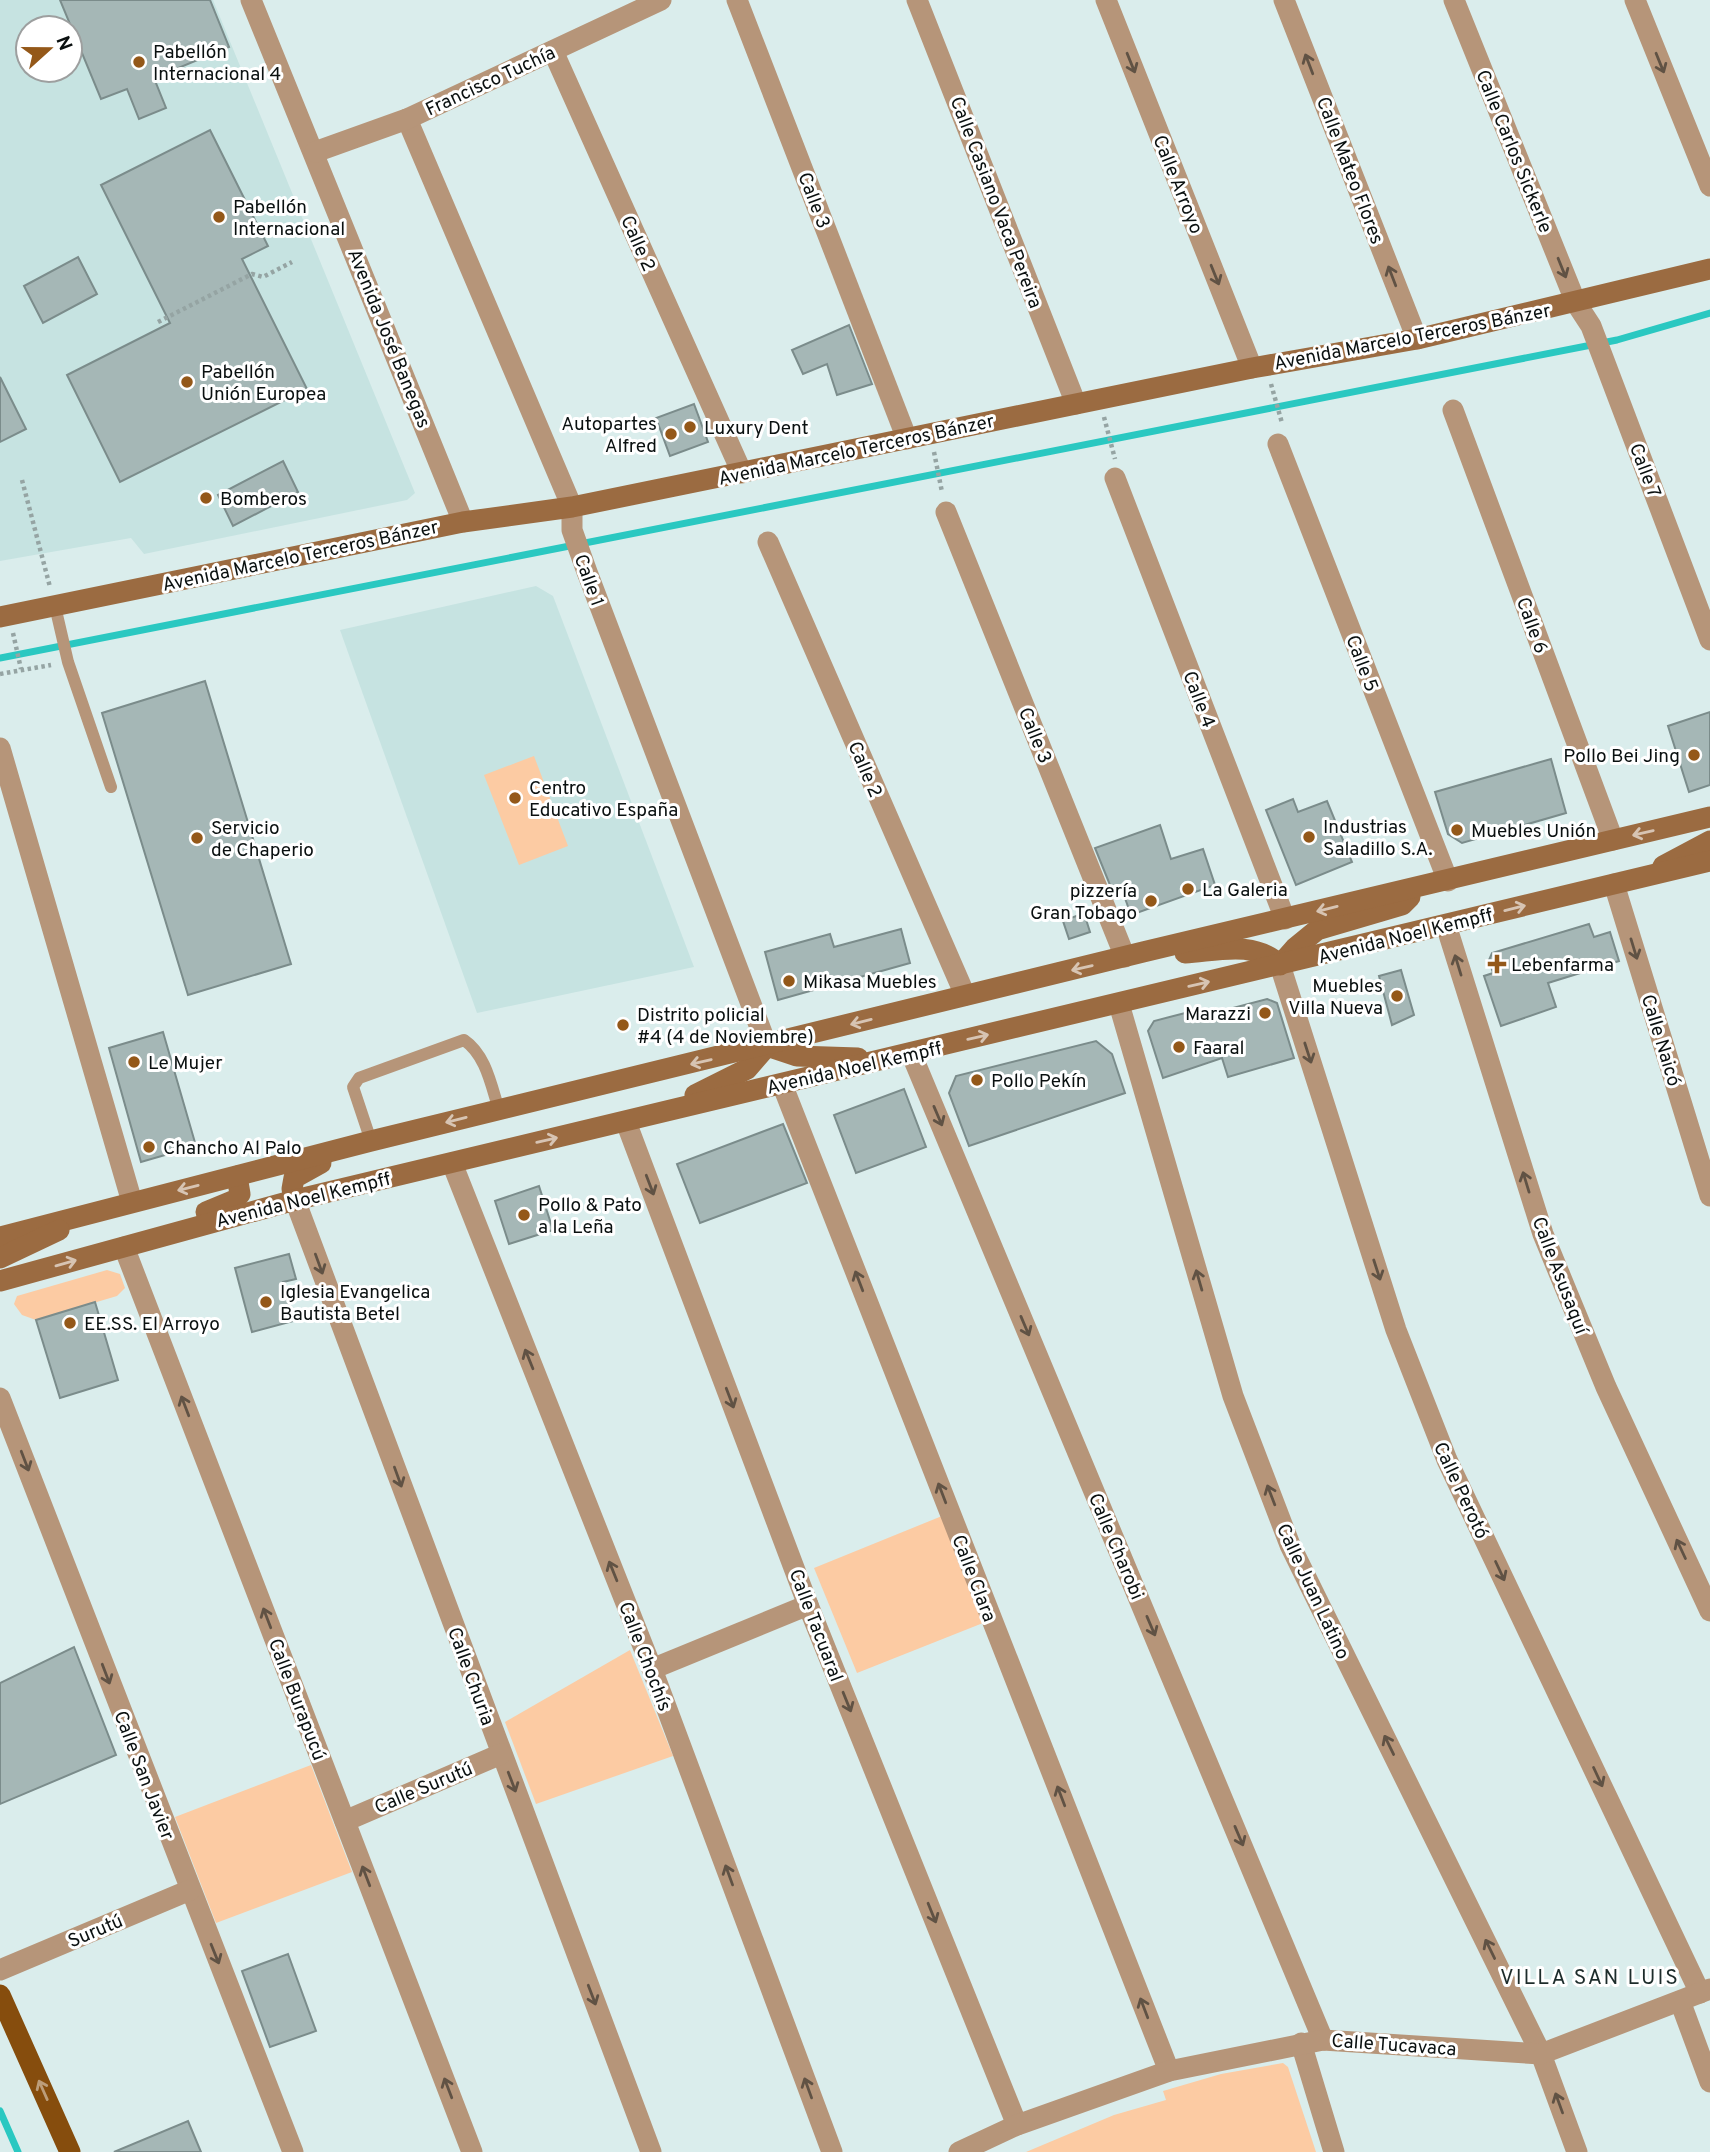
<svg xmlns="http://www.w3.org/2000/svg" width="1710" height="2152" viewBox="0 0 1710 2152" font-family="Overpass,sans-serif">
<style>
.built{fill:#c6e3e1;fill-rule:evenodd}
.green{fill:#fccba3}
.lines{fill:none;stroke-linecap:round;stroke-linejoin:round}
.stream{stroke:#2ac8c1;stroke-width:7}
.building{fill:#a5b7b6;stroke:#7b8c8b;stroke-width:2}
.path{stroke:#95a4a3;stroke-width:4.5;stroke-dasharray:3.5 3.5;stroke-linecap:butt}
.lane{stroke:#b69579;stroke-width:12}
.street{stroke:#b69579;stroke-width:21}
.secondary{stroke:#9b6b41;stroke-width:21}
.primary{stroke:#864d0d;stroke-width:21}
.oneway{stroke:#605244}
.oneway2{stroke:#d7c4b3}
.oneway3{stroke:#bc9d7a}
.poi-dot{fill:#945819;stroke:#fff;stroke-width:2.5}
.labels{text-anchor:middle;stroke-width:6;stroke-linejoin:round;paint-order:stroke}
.poi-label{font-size:19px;fill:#0a1010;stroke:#fff;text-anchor:start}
.street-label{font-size:19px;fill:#0a1010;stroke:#fff}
.neighbourhood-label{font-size:21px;letter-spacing:2px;fill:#1d2c2b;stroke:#fff}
</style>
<rect width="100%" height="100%" fill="#daedec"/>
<g class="built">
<path d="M 0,0 L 213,0 L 415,493 L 407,500 L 144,554 L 131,538 L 0,561 ZM 28,28 L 70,28 L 70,70 L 28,70 Z"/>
<path d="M 536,586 L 553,596 L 694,967 L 477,1013 L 340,630 Z"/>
</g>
<g class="green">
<path d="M 534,756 L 568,846 L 519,865 L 484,775 Z"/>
<path d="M 107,1270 L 120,1274 L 125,1288 L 117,1296 L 36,1320 L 22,1315 L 14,1304 L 17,1296 Z"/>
<path d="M 942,1516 L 983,1623 L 857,1673 L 814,1568 Z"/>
<path d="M 630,1650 L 673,1756 L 536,1804 L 505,1722 Z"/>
<path d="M 311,1765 L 352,1872 L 216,1923 L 175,1817 Z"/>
<path d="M 1283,2063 L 1288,2067 L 1316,2152 L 1026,2152 L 1114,2115 L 1166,2100 L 1163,2091 L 1221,2074 Z"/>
</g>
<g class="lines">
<g class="stream">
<path d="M 0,658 L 1617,340 L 1710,313"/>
<path d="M 0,2111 L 18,2152"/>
</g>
</g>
<g class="building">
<path d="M 60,0 L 210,0 L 229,47 L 154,78 L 166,108 L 139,119 L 127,89 L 101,99 Z"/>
<path d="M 210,130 L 268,246 L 242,259 L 307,389 L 120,482 L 67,375 L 170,323 L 101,185 Z"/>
<path d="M 78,257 L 97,294 L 43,323 L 24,286 Z"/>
<path d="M 849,325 L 872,384 L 837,395 L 827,364 L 803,374 L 792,350 Z"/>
<path d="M 0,377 L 26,429 L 0,442 Z"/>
<path d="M 694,404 L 708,442 L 670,456 L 656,418 Z"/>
<path d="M 283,461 L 298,492 L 233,526 L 218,495 Z"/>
<path d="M 205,681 L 291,964 L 188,995 L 102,713 Z"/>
<path d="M 1710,712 L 1710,785 L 1689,792 L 1668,726 Z"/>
<path d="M 1551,759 L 1566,813 L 1462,843 L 1448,834 L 1435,792 Z"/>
<path d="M 1293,799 L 1298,812 L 1327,801 L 1352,862 L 1296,885 L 1266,810 Z"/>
<path d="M 1160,825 L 1171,859 L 1203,849 L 1215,885 L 1131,915 L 1121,887 L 1112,890 L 1095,848 Z"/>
<path d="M 1084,913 L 1090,932 L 1069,939 L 1063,921 Z"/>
<path d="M 1589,924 L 1594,937 L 1610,932 L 1619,961 L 1548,983 L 1556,1007 L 1501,1026 L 1484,976 L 1493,973 L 1489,960 L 1492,953 Z"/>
<path d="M 901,929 L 910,963 L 778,1000 L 765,952 L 830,934 L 834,947 Z"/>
<path d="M 1401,970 L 1414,1015 L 1392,1025 L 1379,976 Z"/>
<path d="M 1267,999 L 1277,1003 L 1294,1058 L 1228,1077 L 1222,1058 L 1163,1078 L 1148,1031 L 1154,1021 L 1193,1011 L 1195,1018 Z"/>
<path d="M 163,1032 L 196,1146 L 141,1162 L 109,1048 Z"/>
<path d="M 1096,1041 L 1112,1054 L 1125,1093 L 969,1146 L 949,1093 L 956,1076 Z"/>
<path d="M 904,1089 L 926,1147 L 856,1173 L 834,1115 Z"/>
<path d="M 783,1124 L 807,1183 L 700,1223 L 677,1164 Z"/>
<path d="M 539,1186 L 553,1230 L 509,1244 L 495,1201 Z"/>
<path d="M 289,1254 L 296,1279 L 283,1282 L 293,1321 L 252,1332 L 235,1268 Z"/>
<path d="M 95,1302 L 118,1380 L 60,1398 L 36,1320 Z"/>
<path d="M 74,1647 L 116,1755 L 0,1804 L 0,1683 Z"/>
<path d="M 288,1954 L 316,2031 L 270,2047 L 242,1971 Z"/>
<path d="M 188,2121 L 201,2152 L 114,2152 Z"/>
</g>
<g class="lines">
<g class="path">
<path d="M 158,322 L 252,274 L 263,277 L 292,262"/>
<path d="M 1271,384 L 1282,423"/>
<path d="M 1104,417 L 1115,459"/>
<path d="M 934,452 L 942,492"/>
<path d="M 22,480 L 50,587"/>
<path d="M 13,633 L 21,669"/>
<path d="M 0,674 L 51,665"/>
</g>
<g class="lane">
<path d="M 55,606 L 68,662 L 111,787"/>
<path d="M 371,1141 L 353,1087 L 359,1078 L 464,1040 C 486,1055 491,1085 499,1110"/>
</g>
<g class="street">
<path d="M 251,0 L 463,522"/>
<path d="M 737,0 L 907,439"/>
<path d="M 917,0 L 1076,404"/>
<path d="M 1106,0 L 1252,368"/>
<path d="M 1284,0 L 1417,339"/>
<path d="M 1454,0 L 1576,303 L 1591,326 L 1710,640"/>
<path d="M 1635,0 L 1710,186"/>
<path d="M 553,51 L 742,473"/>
<path d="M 407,119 L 572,507 L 572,530 L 587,572 L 767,1046"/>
<path d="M 315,152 L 407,119 L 661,0"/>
<path d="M 1453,410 L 1613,840"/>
<path d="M 1278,444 L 1448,881"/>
<path d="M 1115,478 L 1285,919"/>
<path d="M 946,512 L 1125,957"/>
<path d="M 768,542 L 965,995"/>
<path d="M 0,748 L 132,1202"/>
<path d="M 1614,884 L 1710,1196"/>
<path d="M 1446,925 L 1543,1234 L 1606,1387 L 1710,1611"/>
<path d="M 1280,965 L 1396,1330 L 1447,1460 L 1700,1993"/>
<path d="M 1119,1004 L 1233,1396 L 1290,1545 L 1541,2054 L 1577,2152"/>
<path d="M 911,1053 L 1323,2040"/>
<path d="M 782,1084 L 1169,2071"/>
<path d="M 626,1122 L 808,1605 L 1017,2125"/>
<path d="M 452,1163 L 652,1669 L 832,2152"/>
<path d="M 295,1200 L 651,2152"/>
<path d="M 124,1247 L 472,2152"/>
<path d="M 0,1398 L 293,2152"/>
<path d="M 652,1669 L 808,1605"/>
<path d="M 345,1821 L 501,1754"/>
<path d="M 0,1970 L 190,1890"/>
<path d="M 1680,2001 L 1710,2082"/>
<path d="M 1301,2043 L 1334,2152"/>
<path d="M 959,2152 L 1017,2125 L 1169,2071 L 1323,2040 L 1541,2054 L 1710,1989"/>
</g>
<g class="secondary">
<path d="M 0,617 L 463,522 L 572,507 L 1252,368 L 1417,339 L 1710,269"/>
<path d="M 1663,866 L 1710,841"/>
<path d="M 1185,953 C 1218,951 1254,940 1280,965 L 1295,948 L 1317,930 L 1402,905 L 1410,897"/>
<path d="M 767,1046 L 797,1056 L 858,1058"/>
<path d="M 695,1095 L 747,1069 L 767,1046"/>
<path d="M 295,1200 L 292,1189 L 294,1178 L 321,1163"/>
<path d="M 206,1212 L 235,1200 L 240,1194 L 237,1176"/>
<path d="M 0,1237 L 371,1141 L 1143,952 L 1710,817"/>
<path d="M 0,1258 L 59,1230"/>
<path d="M 0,1281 L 295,1200 L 1710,861"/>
</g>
<path class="primary" d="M 0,1995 L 70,2152"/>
</g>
<defs><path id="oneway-shaft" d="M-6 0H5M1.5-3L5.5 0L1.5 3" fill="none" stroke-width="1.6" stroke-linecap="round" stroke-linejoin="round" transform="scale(1.75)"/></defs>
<g class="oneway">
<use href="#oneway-shaft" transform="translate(1131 63) rotate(68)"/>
<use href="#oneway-shaft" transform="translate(1660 63) rotate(68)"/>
<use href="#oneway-shaft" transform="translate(1309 64) rotate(-111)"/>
<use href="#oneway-shaft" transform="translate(1562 268) rotate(68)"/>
<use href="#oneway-shaft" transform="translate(1215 275) rotate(68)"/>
<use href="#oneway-shaft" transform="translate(1392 276) rotate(-111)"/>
<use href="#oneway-shaft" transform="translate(1634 949) rotate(73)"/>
<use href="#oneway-shaft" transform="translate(1458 965) rotate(-107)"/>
<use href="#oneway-shaft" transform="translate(1308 1053) rotate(72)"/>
<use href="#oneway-shaft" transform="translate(938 1116) rotate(67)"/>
<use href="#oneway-shaft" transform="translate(1526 1182) rotate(-107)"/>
<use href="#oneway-shaft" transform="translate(650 1185) rotate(69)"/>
<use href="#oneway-shaft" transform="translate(319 1264) rotate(70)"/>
<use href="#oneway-shaft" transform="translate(1377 1270) rotate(72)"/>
<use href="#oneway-shaft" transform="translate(1199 1280) rotate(-106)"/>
<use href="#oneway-shaft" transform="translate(859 1281) rotate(-111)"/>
<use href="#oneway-shaft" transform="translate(1025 1326) rotate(67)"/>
<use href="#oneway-shaft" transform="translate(529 1359) rotate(-112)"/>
<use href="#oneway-shaft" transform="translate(730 1398) rotate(69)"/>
<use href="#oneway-shaft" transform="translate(185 1406) rotate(-111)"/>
<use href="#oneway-shaft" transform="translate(25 1461) rotate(69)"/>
<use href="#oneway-shaft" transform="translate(398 1477) rotate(70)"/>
<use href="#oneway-shaft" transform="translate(942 1493) rotate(-111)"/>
<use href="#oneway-shaft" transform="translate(1271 1495) rotate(-111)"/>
<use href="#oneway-shaft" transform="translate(1681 1549) rotate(-115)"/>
<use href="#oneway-shaft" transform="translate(613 1571) rotate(-112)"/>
<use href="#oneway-shaft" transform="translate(1500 1571) rotate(65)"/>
<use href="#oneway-shaft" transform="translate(267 1618) rotate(-111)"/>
<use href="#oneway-shaft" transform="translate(1151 1626) rotate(67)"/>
<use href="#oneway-shaft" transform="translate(106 1674) rotate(69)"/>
<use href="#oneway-shaft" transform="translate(847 1702) rotate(68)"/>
<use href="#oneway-shaft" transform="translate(1389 1745) rotate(-116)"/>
<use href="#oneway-shaft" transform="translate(1598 1777) rotate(65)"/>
<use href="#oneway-shaft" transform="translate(512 1782) rotate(69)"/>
<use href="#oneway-shaft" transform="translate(1061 1796) rotate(-111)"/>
<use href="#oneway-shaft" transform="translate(1239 1836) rotate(67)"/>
<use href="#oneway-shaft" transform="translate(729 1875) rotate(-110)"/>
<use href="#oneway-shaft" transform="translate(366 1876) rotate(-111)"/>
<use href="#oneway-shaft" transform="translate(932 1913) rotate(68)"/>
<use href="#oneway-shaft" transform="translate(1490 1949) rotate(-116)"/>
<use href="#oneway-shaft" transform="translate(215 1954) rotate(68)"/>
<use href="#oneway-shaft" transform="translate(592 1995) rotate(69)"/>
<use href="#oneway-shaft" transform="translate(1144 2008) rotate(-111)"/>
<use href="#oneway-shaft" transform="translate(448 2088) rotate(-111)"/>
<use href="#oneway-shaft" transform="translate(808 2088) rotate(-110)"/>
<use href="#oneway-shaft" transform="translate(1559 2103) rotate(-110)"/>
</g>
<g class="oneway2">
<use href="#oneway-shaft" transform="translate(1643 833) rotate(167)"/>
<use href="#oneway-shaft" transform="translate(1515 908) rotate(-14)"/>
<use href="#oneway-shaft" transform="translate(1327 909) rotate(166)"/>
<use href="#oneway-shaft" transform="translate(1082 968) rotate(167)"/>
<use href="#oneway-shaft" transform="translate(1199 984) rotate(-13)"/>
<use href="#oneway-shaft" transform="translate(861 1022) rotate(166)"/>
<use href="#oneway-shaft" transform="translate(978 1037) rotate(-13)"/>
<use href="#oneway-shaft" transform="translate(701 1062) rotate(167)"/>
<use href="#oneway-shaft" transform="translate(456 1120) rotate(166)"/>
<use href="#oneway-shaft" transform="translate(547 1140) rotate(-13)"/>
<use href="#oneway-shaft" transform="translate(188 1188) rotate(166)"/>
<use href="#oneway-shaft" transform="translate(66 1263) rotate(-16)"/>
</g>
<use class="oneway3" href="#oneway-shaft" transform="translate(43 2090) rotate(-114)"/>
<g class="poi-dot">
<circle cx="139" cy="62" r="7"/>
<circle cx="219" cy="217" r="7"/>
<circle cx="187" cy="382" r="7"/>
<circle cx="690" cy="427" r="7"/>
<circle cx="671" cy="434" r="7"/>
<circle cx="206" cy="498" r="7"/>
<circle cx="1694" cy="755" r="7"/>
<circle cx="515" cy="798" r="7"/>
<circle cx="1457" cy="830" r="7"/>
<circle cx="1309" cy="837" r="7"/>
<circle cx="197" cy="838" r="7"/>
<circle cx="1188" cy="889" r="7"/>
<circle cx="1151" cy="901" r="7"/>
<path d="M1493.5 953.5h7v7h7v7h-7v7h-7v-7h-7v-7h7z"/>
<circle cx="789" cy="981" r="7"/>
<circle cx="1397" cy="996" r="7"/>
<circle cx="1265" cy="1013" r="7"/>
<circle cx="623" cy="1025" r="7"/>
<circle cx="1179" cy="1047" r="7"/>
<circle cx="134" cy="1062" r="7"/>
<circle cx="977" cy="1080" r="7"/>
<circle cx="149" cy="1147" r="7"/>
<circle cx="524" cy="1215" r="7"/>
<circle cx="266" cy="1302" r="7"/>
<circle cx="70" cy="1323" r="7"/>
</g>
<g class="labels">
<g class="poi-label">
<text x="153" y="58">Pabellón<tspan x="153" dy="22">Internacional 4</tspan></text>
<text x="233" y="213">Pabellón<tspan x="233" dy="22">Internacional</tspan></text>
<text x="201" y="378">Pabellón<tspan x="201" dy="22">Unión Europea</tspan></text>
<text x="657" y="430" text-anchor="end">Autopartes<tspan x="657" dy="22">Alfred</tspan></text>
<text x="704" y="434">Luxury Dent</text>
<text x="220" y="505">Bomberos</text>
<text x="1680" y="762" text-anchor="end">Pollo Bei Jing</text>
<text x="529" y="794">Centro<tspan x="529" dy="22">Educativo España</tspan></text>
<text x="1323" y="833">Industrias<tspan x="1323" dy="22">Saladillo S.A.</tspan></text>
<text x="211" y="834">Servicio<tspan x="211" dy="22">de Chaperio</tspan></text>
<text x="1471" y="837">Muebles Unión</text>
<text x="1202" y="896">La Galeria</text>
<text x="1137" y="897" text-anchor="end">pizzería<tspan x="1137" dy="22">Gran Tobago</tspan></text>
<text x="1511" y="971">Lebenfarma</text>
<text x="803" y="988">Mikasa Muebles</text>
<text x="1383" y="992" text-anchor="end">Muebles<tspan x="1383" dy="22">Villa Nueva</tspan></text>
<text x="1251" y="1020" text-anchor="end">Marazzi</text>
<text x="637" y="1021">Distrito policial<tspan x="637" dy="22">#4 (4 de Noviembre)</tspan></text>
<text x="1193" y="1054">Faaral</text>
<text x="148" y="1069">Le Mujer</text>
<text x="991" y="1087">Pollo Pekín</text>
<text x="163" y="1154">Chancho Al Palo</text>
<text x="538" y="1211">Pollo &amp; Pato<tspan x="538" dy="22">a la Leña</tspan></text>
<text x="280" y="1298">Iglesia Evangelica<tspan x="280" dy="22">Bautista Betel</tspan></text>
<text x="84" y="1330">EE.SS. El Arroyo</text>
</g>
<g class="street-label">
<text transform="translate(490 80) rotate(-25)" y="7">Francisco Tuchía</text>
<text transform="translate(1515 151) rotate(68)" y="7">Calle Carlos Sickerle</text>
<text transform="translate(1351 170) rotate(69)" y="7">Calle Mateo Flores</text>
<text transform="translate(1179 184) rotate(68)" y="7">Calle Arroyo</text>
<text transform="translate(815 200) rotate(69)" y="7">Calle 3</text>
<text transform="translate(997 202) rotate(69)" y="7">Calle Casiano Vaca Pereira</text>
<text transform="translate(639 243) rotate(66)" y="7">Calle 2</text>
<text transform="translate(1412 336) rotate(-11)" y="7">Avenida Marcelo Terceros Bánzer</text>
<text transform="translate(390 338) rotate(68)" y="7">Avenida José Banegas</text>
<text transform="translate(856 449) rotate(-12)" y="7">Avenida Marcelo Terceros Bánzer</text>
<text transform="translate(1646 470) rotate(69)" y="7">Calle 7</text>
<text transform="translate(300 555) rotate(-12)" y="7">Avenida Marcelo Terceros Bánzer</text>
<text transform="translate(590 580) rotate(70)" y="7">Calle 1</text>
<text transform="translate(1533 625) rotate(70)" y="7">Calle 6</text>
<text transform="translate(1363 663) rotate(69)" y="7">Calle 5</text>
<text transform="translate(1200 699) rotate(69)" y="7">Calle 4</text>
<text transform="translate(1036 735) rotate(68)" y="7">Calle 3</text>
<text transform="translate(866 769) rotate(67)" y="7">Calle 2</text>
<text transform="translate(1405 935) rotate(-14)" y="7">Avenida Noel Kempff</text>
<text transform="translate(1662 1040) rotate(73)" y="7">Calle Naicó</text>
<text transform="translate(854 1067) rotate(-13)" y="7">Avenida Noel Kempff</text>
<text transform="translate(303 1199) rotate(-14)" y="7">Avenida Noel Kempff</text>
<text transform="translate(1561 1275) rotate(69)" y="7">Calle Asusaquí</text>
<text transform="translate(1462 1490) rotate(65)" y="7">Calle Perotó</text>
<text transform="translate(1117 1546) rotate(67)" y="7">Calle Charobi</text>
<text transform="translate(975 1578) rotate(69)" y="7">Calle Clara</text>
<text transform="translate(1314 1591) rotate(65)" y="7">Calle Juan Latino</text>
<text transform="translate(817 1625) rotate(69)" y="7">Calle Tacuaral</text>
<text transform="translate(646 1656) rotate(69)" y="7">Calle Chochís</text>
<text transform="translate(472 1676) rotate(70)" y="7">Calle Churia</text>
<text transform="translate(298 1699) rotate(69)" y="7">Calle Burapucú</text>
<text transform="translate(145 1775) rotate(69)" y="7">Calle San Javier</text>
<text transform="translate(423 1787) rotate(-23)" y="7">Calle Surutú</text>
<text transform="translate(95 1930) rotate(-23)" y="7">Surutú</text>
<text transform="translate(1394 2044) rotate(4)" y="7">Calle Tucavaca</text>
</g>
<g class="neighbourhood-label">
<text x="1590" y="1984">VILLA SAN LUIS</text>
</g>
</g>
<g transform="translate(49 49) rotate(69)"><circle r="33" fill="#ffffff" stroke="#9d9f9f" stroke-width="2"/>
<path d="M0-5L12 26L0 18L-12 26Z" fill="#945819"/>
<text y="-10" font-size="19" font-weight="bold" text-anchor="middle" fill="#0a1010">N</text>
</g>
</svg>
